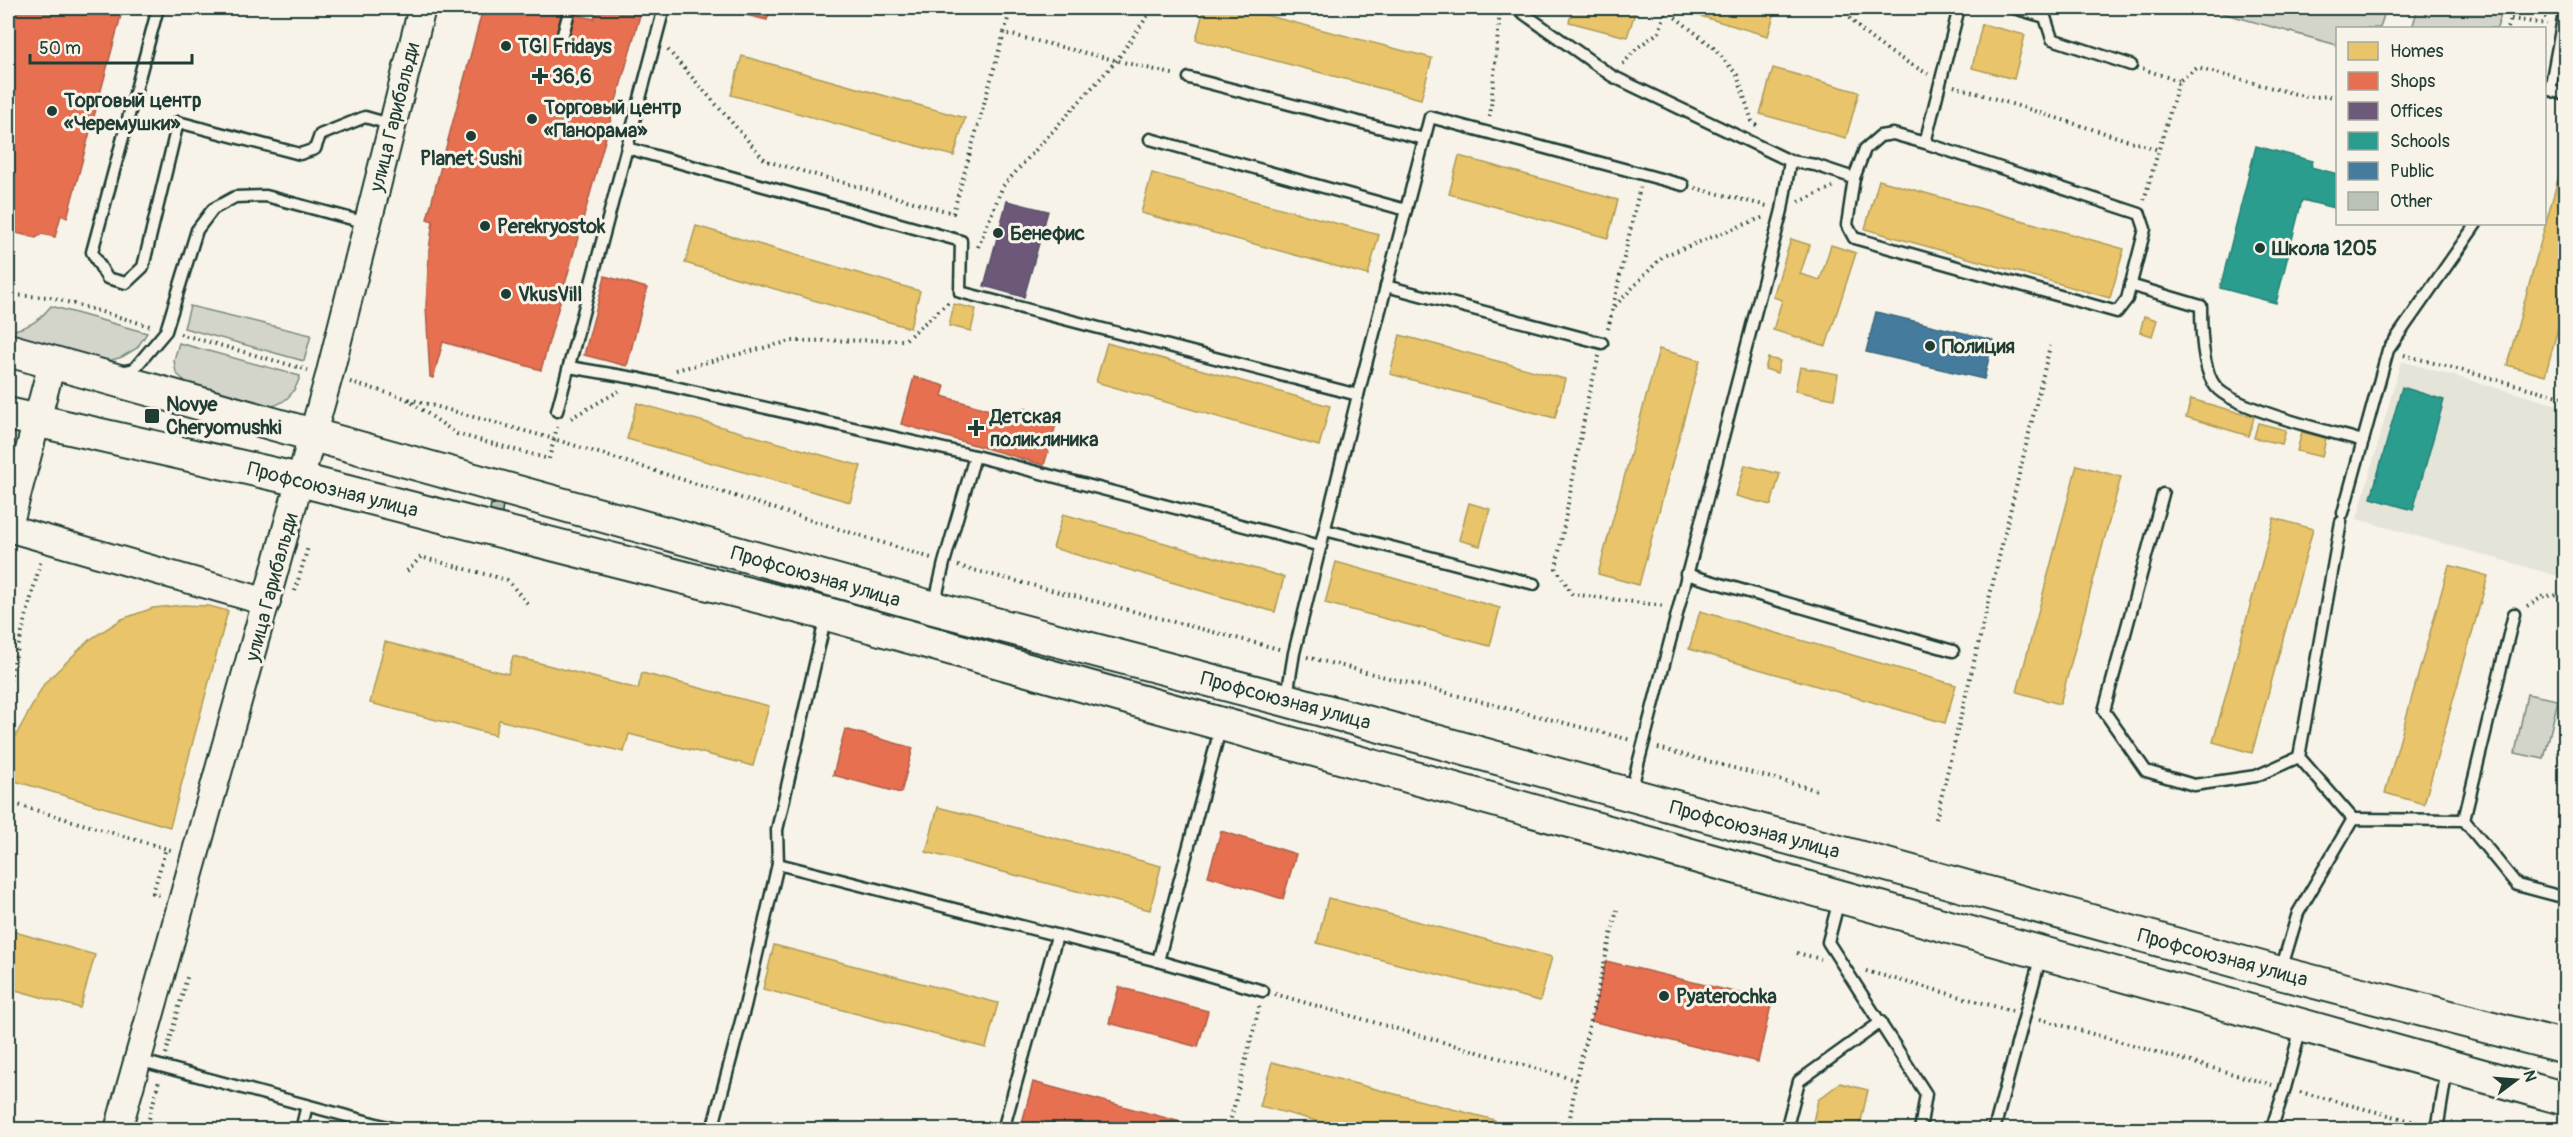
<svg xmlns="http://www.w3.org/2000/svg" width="2573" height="1137" viewBox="0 0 2573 1137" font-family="Pangolin,sans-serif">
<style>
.built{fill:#e5e4d9}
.green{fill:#d3d5ca;stroke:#79897f;stroke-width:1.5}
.homes{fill:#e9c46a;stroke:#ac9c5a;stroke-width:1.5}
.shops{fill:#e76f51;stroke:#ab6048;stroke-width:1.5}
.offices{fill:#6d597a;stroke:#565165;stroke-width:1.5}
.schools{fill:#2a9d8f;stroke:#278074;stroke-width:1.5}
.public{fill:#457b9d;stroke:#3a687e;stroke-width:1.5}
.building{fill:#bbc1b6;stroke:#1f3d34;stroke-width:1.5}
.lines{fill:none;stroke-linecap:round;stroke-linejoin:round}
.service-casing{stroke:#1f3d34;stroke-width:15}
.tertiary-casing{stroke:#1f3d34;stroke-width:30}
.primary-casing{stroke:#1f3d34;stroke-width:36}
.path{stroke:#1f3d34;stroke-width:4;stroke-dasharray:1.5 4.5;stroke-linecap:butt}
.service{stroke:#f7f3e8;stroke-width:10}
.tertiary{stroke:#f7f3e8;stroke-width:26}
.primary{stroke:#f7f3e8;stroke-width:32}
.poi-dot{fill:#1f3d34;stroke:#f7f3e8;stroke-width:2}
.labels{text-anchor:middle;stroke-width:6;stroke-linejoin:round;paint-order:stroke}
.poi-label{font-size:20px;font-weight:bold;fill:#1f3d34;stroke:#f7f3e8;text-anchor:start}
.street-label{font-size:20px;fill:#1f3d34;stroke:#f7f3e8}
</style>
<rect width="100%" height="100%" fill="#f7f3e8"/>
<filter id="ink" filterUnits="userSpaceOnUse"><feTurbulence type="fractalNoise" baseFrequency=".0167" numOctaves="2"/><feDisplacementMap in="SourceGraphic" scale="12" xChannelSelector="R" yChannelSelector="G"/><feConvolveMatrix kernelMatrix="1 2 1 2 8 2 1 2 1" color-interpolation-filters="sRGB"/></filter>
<g filter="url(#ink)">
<path class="built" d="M 2401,361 L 2565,407 L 2565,578 L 2357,519 Z"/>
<g class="green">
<path d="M 2204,8 L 2386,8 L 2380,28 L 2338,28 L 2337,45 Z"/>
<path d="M 2418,8 L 2503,8 L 2497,28 L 2412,28 Z"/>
<path d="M 51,306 L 147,333 L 137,348 L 122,357 L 105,362 L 8,336 L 8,331 C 28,328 38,322 51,306 Z"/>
<path d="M 190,306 L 311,335 L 304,361 L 184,328 Z"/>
<path d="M 179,343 L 300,376 C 295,393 286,404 268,407 L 189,385 L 176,373 L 174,360 Z"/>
<path d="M 2527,694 L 2558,700 L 2544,759 L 2515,753 Z"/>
</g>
<g class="homes">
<path d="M 1204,8 L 1238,8 L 1432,58 L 1421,99 L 1196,40 Z"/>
<path d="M 1573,8 L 1618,8 L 1635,13 L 1627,37 L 1569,22 Z"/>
<path d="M 1684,8 L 1776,8 L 1768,36 L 1683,11 Z"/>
<path d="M 1982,24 L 2025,35 L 2014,79 L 1972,68 Z"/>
<path d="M 742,56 L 965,118 L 954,156 L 731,95 Z"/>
<path d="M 1773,68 L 1859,92 L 1846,138 L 1760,114 Z"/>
<path d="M 2566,150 L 2566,299 L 2545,376 L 2507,365 Z"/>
<path d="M 1459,156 L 1618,200 L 1608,238 L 1449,194 Z"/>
<path d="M 1152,173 L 1379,235 L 1368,275 L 1141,213 Z"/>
<path d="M 1879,180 L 2124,249 L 2110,298 L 1865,229 Z"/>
<path d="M 696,226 L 920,291 L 910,328 L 685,263 Z"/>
<path d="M 1791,239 L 1810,245 L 1800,274 L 1820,280 L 1831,245 L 1856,253 L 1826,346 L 1773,330 L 1782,300 L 1773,297 Z"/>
<path d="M 954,304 L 976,309 L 971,331 L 949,326 Z"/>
<path d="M 2144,316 L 2157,320 L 2152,336 L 2140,332 Z"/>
<path d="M 1400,335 L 1565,379 L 1555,418 L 1390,374 Z"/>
<path d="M 1107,343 L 1330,406 L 1319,446 L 1096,382 Z"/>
<path d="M 1659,349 L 1700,360 L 1639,585 L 1598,574 Z"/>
<path d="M 1768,358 L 1780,361 L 1777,373 L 1765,369 Z"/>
<path d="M 1800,367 L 1838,374 L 1834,399 L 1795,391 Z"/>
<path d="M 2191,399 L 2254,417 L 2249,436 L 2186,417 Z"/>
<path d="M 637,403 L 861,466 L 850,502 L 627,439 Z"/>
<path d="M 2258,423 L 2286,430 L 2282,444 L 2254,438 Z"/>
<path d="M 2302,432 L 2326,438 L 2322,457 L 2297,451 Z"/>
<path d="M 1745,465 L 1780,474 L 1771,505 L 1736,496 Z"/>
<path d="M 2077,465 L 2121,477 L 2060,704 L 2017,692 Z"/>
<path d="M 1469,503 L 1490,509 L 1480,546 L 1459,540 Z"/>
<path d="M 1063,514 L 1284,577 L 1275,612 L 1053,548 Z"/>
<path d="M 2274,518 L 2313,529 L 2252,753 L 2213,742 Z"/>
<path d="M 1336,562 L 1500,608 L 1490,646 L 1325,603 Z"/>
<path d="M 2449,565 L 2488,576 L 2424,804 L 2385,793 Z"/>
<path d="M 183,605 L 209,606 L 228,611 L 170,827 L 8,779 L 8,764 L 15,737 L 44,684 L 89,640 L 122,619 L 153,608 Z"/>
<path d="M 1700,611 L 1956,685 L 1945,723 L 1689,649 Z"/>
<path d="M 385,642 L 508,674 L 513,656 L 638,689 L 642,673 L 769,706 L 753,766 L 629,734 L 624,752 L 499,720 L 495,735 L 370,703 Z"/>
<path d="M 938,807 L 1161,866 L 1150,910 L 926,852 Z"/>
<path d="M 1328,898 L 1552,957 L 1540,1001 L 1317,943 Z"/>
<path d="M 8,930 L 95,955 L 80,1008 L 12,989 L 8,1004 Z"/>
<path d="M 774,945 L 998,1003 L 986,1048 L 763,989 Z"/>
<path d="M 1272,1062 L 1495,1120 L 1493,1130 L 1350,1130 L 1260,1106 Z"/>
<path d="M 1840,1083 L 1868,1090 L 1859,1130 L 1811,1130 L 1818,1100 Z"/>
</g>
<g class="shops">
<path d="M 8,8 L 123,8 L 67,218 L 61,215 L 55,237 L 42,234 L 36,238 L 8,231 Z"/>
<path d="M 483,8 L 552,8 L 594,19 L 597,8 L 642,8 L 541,370 L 443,342 L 433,378 L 430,377 L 426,307 L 429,250 L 433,221 L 427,219 Z"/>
<path d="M 717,8 L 771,8 L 767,20 Z"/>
<path d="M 605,276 L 647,288 L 627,366 L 584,355 Z"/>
<path d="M 914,377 L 945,386 L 942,396 L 1020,419 L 1023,408 L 1058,418 L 1044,465 L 901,424 Z"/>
<path d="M 845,729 L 913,748 L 901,793 L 833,775 Z"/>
<path d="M 1221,831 L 1296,854 L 1283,899 L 1208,876 Z"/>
<path d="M 1606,961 L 1772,1001 L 1758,1062 L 1591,1021 Z"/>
<path d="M 1119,987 L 1208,1011 L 1198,1047 L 1109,1023 Z"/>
<path d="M 1033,1082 L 1200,1127 L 1200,1130 L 1020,1130 Z"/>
</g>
<path class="offices" d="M 1007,201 L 1048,211 L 1024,297 L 984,286 Z"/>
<g class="schools">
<path d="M 2256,146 L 2313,161 L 2311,167 L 2338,174 L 2338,209 L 2302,200 L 2276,303 L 2220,288 Z"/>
<path d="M 2402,387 L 2444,400 L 2413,510 L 2371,498 Z"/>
</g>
<path class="public" d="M 1876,312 L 1993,340 L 1984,379 L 1866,352 Z"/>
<path class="building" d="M 491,504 L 503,506 L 501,518 L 489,515 Z"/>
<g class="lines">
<defs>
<g id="service">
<path d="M 158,8 L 92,252 L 107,278 L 126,283 L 143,267 L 178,122 L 300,154 L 315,149 L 320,135 L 365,117 L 393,125"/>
<path d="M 1516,8 L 1612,76 L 1790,161 L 1815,165 L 1854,178"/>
<path d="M 2014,8 L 2045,17 L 2052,39 L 2131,65"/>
<path d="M 2565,8 L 2550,90 L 2566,95"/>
<path d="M 562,38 L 570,8"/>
<path d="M 1189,78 L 1424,139"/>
<path d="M 1150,139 L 1406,210"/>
<path d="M 1925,143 L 1893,134 L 1880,136 L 1865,149 L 1854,178 L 1847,225 L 1854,238 L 2117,312 L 2127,299 L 2145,229 L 2140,214 L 1925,143 L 1959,8"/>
<path d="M 627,148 L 961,241 L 960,292 L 1358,395 L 1294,653 L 1287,696"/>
<path d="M 2130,285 L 2201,306 C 2201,327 2202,371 2216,387 C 2234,409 2332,432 2363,441"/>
<path d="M 1386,286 L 1602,343"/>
<path d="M 569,367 L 640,379 L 975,456 L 1321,546"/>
<path d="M 121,372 L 134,369 L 166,331 L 197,230 L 213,209 L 235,197 L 266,196 L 367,223"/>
<path d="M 1358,395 L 1430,117 L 1683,185"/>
<path d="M 557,411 L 664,8"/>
<path d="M 2163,494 L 2104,711 L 2146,771 L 2194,785 L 2256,776 L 2299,757"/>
<path d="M 2343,513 L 2388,350 L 2476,224"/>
<path d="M 2341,522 L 2299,757 L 2353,819"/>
<path d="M 1325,530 L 1534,584"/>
<path d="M 1686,574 L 1953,651"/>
<path d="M 934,606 L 944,563 L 975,456"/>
<path d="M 1631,791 L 1782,210 L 1790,161"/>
<path d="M 2464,820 L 2514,614"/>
<path d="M 778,864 L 1158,961 L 1221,726"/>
<path d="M 1839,900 L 1828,942 L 1926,1094 L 1920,1130"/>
<path d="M 1158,961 L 1263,991"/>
<path d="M 2281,970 L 2298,913 L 2353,819 L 2464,820 L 2517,885 L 2566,898"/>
<path d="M 138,1060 L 399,1130"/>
<path d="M 301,1130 L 307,1105"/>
<path d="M 712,1130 L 745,1006 L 778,864 L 777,830 L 826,616"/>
<path d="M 1003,1130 L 1057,936"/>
<path d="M 1786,1130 L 1799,1081 L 1881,1022"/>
<path d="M 1994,1130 L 2041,955"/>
<path d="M 2271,1130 L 2285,1088 L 2301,1028"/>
<path d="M 2437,1130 L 2447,1069"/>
</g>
<g id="tertiary">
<path d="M 8,528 L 267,602"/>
<path d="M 8,530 L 52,363"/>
<path d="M 118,1130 L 329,376 L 422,8"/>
</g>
<g id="primary">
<path d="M 8,350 L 934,608 L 1286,700 L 2280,973 L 2566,1047"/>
<path d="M 8,414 L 300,480 L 827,614 L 2566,1099"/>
</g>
</defs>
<use href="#service" class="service-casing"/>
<use href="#tertiary" class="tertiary-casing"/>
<use href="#primary" class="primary-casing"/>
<g class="path">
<path d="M 1011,8 L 1004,33 L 1176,75"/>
<path d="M 1843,8 C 1861,38 1898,57 1928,74"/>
<path d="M 2529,8 L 2549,19"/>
<path d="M 1666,10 L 1712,46 L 1737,75 L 1752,121 L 1757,126"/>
<path d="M 2511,19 L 2547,24"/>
<path d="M 2508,28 L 2514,8"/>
<path d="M 668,50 L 766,161 L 953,213 L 1004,33"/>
<path d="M 1623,64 L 1637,48 L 1659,32 L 1667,8"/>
<path d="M 2143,69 L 2179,81"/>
<path d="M 1954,86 L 2159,150"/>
<path d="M 1490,117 L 1500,11"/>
<path d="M 1695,188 L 1767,206"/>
<path d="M 2144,200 L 2179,81 L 2197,68 L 2307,97 L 2338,96"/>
<path d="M 1799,202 L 1833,187"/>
<path d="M 978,247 L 1003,186 L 1117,60 L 1153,8"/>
<path d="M 8,295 L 50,297 L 150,326"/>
<path d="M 1615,306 L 1663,256 L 1764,217"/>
<path d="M 1608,329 L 1640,187"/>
<path d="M 180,334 L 308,370"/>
<path d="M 2404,355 L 2566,398"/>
<path d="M 1599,356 L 1588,398 L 1556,568 L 1572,594 L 1665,606"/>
<path d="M 676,370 L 791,341 L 905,340 L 950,301"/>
<path d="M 350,382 L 405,398 L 457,434 L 549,459 L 554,439 L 931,558"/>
<path d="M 409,399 L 554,439 L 557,427"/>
<path d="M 571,418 L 619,391"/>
<path d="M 958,566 L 1279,649"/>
<path d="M 407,571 L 421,557 L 507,580 L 529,605"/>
<path d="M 295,591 L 308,547"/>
<path d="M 2527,606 L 2544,596 L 2566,595"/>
<path d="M 1307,657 L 1631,740"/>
<path d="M 8,686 L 41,560"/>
<path d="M 1658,748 L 1817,790"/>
<path d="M 8,802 L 174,851"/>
<path d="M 1936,819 L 2050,346"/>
<path d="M 159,895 L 153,893 L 166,848"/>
<path d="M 1797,953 L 1821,959"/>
<path d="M 1866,971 L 2012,1011"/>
<path d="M 1275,994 L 1576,1080 L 1568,1130"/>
<path d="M 2040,1019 L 2272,1085"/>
<path d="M 166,1054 L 188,974"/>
<path d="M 1576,1080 L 1617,910"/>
<path d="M 2300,1092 L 2423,1124"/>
<path d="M 146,1130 L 159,1081"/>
<path d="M 1228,1130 L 1260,1004"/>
</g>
<use href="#service" class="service"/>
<use href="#tertiary" class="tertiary"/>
<use href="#primary" class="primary"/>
</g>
</g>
<g class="poi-dot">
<circle cx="506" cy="46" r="6"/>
<path d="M537 67h6v6h6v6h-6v6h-6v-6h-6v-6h6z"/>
<circle cx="52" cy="111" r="6"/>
<circle cx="532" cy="119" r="6"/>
<circle cx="471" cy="136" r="6"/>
<circle cx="485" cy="226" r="6"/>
<circle cx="998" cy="233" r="6"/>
<circle cx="2260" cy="248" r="6"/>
<circle cx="506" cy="294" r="6"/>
<circle cx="1930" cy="346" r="6"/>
<rect x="144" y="408" width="16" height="16" rx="3"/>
<path d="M973 419h6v6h6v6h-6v6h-6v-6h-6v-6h6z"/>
<circle cx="1664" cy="996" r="6"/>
</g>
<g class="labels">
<g class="poi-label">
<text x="518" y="53">TGI Fridays</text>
<text x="552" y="83">36,6</text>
<text x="64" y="107">Торговый центр<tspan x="64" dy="23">«Черемушки»</tspan></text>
<text x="544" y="114">Торговый центр<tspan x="544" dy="23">«Панорама»</tspan></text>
<text x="471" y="165" text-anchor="middle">Planet Sushi</text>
<text x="497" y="233">Perekryostok</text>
<text x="1010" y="240">Бенефис</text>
<text x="2272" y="255">Школа 1205</text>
<text x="518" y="301">VkusVill</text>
<text x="1942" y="353">Полиция</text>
<text x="166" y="411">Novye<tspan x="166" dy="23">Cheryomushki</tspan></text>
<text x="990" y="423">Детская<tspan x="990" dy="23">поликлиника</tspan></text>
<text x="1676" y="1003">Pyaterochka</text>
</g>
<g class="street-label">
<text transform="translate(394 117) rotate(-76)" y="7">улица Гарибальди</text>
<text transform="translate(333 489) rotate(14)" y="7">Профсоюзная улица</text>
<text transform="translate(816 576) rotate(16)" y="7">Профсоюзная улица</text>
<text transform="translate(271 587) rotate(-75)" y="7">улица Гарибальди</text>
<text transform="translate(1286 700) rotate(15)" y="7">Профсоюзная улица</text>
<text transform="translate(1755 829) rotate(15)" y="7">Профсоюзная улица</text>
<text transform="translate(2223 957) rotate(15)" y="7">Профсоюзная улица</text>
</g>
</g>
<rect width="2573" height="1137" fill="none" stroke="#f7f3e8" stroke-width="30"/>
<rect x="15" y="15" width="2543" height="1107" fill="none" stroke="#1f3d34" stroke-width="2" filter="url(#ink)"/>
<rect x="2336" y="27" width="210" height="198" fill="#f7f3e8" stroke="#a1aaa0" stroke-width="1.5"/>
<rect x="2348" y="42" width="30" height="18" fill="#e9c46a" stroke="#a1aaa0" stroke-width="1.5"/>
<text x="2390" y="57" font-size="18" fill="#1f3d34">Homes</text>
<rect x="2348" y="72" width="30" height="18" fill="#e76f51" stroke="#a1aaa0" stroke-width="1.5"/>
<text x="2390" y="87" font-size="18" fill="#1f3d34">Shops</text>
<rect x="2348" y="102" width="30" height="18" fill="#6d597a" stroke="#a1aaa0" stroke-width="1.5"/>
<text x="2390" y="117" font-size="18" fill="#1f3d34">Offices</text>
<rect x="2348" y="132" width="30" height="18" fill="#2a9d8f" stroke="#a1aaa0" stroke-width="1.5"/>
<text x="2390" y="147" font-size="18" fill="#1f3d34">Schools</text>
<rect x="2348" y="162" width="30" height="18" fill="#457b9d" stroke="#a1aaa0" stroke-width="1.5"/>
<text x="2390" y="177" font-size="18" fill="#1f3d34">Public</text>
<rect x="2348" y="192" width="30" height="18" fill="#bbc1b6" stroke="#a1aaa0" stroke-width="1.5"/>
<text x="2390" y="207" font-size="18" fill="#1f3d34">Other</text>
<g transform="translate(2516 1080) rotate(74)" stroke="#f7f3e8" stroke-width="4.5" paint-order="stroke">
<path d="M0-4.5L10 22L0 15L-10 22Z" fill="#1f3d34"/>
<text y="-9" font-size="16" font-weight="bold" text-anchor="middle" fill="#1f3d34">N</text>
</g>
<path d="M30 54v9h162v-9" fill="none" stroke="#1f3d34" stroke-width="3"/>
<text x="39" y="54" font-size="18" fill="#1f3d34" stroke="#f7f3e8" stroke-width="4.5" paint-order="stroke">50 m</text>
</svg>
